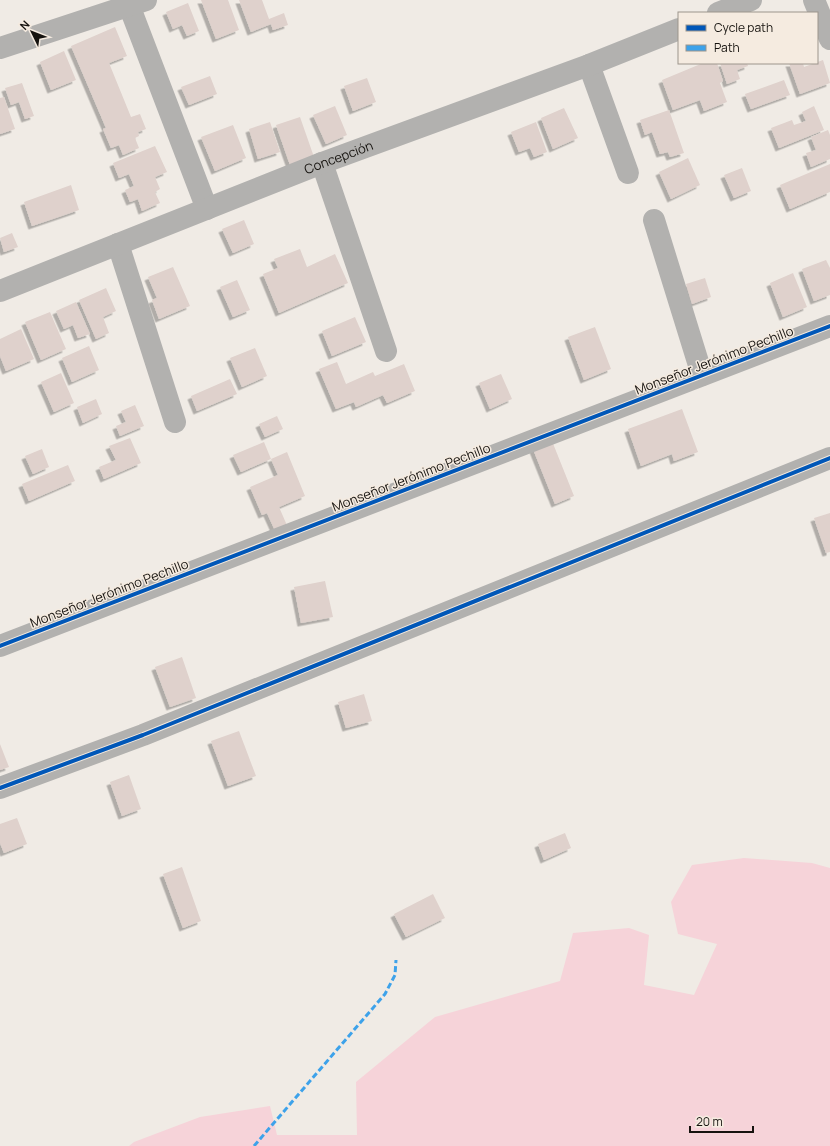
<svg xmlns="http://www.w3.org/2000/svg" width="830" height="1146" viewBox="0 0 830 1146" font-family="Manrope,sans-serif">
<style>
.green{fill:#f6d3d9}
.building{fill:#dfd1cc;filter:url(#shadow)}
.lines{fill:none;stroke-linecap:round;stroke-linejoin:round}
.minor{stroke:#b2b1af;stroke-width:22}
.quiet{stroke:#3da2ea;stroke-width:3;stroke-dasharray:6 3;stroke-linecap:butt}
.cycleway-casing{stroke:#f5ebe0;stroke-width:6}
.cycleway{stroke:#0057b8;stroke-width:4}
.labels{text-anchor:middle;stroke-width:3;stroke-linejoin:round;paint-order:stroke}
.street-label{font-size:13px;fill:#16130f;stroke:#f5ebe0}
</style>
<defs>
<filter id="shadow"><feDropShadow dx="-3.5" dy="3.5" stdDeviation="0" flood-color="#0004"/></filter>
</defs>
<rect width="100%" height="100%" fill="#f0ebe5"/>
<path class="green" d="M 744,858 L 812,863 L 830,868 L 830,1146 L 129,1146 L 134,1142 L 200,1117 L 270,1106 L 277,1135 L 357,1135 L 356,1082 L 435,1017 L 560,981 L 573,933 L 629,928 L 649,935 L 644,985 L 694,995 L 717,944 L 678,934 L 671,902 L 692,865 Z"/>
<g class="building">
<path d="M 201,0 L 228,0 L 239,30 L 216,39 Z"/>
<path d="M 239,0 L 262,0 L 269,19 L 284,13 L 288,25 L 273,30 L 271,24 L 251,32 Z"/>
<path d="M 188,3 L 199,31 L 187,36 L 182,25 L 173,29 L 166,12 Z"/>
<path d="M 115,27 L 127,56 L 109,63 L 131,117 L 140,114 L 146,129 L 138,132 L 139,136 L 135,138 L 139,148 L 123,155 L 119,145 L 111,148 L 103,129 L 106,128 L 71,46 Z"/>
<path d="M 64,51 L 76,80 L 51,90 L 40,62 Z"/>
<path d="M 823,60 L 830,83 L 800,94 L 789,63 L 803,63 L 804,67 Z"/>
<path d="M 703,63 L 717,63 L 723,81 L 720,83 L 727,102 L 704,111 L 700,100 L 673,110 L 662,80 Z"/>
<path d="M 720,63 L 747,63 L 748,66 L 737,70 L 740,79 L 727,84 Z"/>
<path d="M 210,76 L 217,94 L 189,105 L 181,87 Z"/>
<path d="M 367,78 L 376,102 L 353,111 L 344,86 Z"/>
<path d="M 784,80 L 790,95 L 751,109 L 745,94 Z"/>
<path d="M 22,83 L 34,116 L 25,119 L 19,102 L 11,105 L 5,88 Z"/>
<path d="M 4,97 L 15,129 L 0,134 L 0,98 Z"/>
<path d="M 335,106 L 347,135 L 326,144 L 313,115 Z"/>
<path d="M 814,106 L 824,130 L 779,148 L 771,128 L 792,120 L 794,125 L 806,121 L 802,112 Z"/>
<path d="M 564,108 L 578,138 L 553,149 L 541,118 Z"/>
<path d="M 669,110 L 684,153 L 670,157 L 668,152 L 660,154 L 652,132 L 645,135 L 640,120 Z"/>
<path d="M 300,117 L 314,157 L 290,165 L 276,125 Z"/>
<path d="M 270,122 L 280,152 L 258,159 L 249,129 Z"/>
<path d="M 536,122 L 547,152 L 534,157 L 530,148 L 519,152 L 511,132 Z"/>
<path d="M 233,125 L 246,158 L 215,171 L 201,137 Z"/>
<path d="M 828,130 L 830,135 L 830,159 L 811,167 L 806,153 L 816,150 L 811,137 Z"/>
<path d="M 155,146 L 167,172 L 155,177 L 160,189 L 155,192 L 160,203 L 142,211 L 138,199 L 130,202 L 125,190 L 134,186 L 129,174 L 119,178 L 113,163 Z"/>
<path d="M 688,158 L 700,185 L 671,199 L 659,172 Z"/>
<path d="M 830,164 L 830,192 L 790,209 L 780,185 Z"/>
<path d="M 742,168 L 751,191 L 734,198 L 724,175 Z"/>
<path d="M 71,185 L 79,210 L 32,226 L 24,202 Z"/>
<path d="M 244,220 L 254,244 L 233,253 L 222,229 Z"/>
<path d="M 12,233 L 18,247 L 4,252 L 0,238 Z"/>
<path d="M 300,249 L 307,267 L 335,254 L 348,283 L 279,313 L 263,274 L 278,268 L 274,259 Z"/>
<path d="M 826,260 L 830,268 L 830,295 L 814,301 L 802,269 Z"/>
<path d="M 173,267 L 190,306 L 159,319 L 152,300 L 157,298 L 148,277 Z"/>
<path d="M 793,273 L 807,307 L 783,317 L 770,283 Z"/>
<path d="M 705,278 L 711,297 L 692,304 L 686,284 Z"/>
<path d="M 237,280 L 250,310 L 233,317 L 220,287 Z"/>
<path d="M 106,288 L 116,311 L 103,317 L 109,333 L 96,339 L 79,300 Z"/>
<path d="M 76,302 L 90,334 L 78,338 L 73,325 L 64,329 L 56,311 Z"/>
<path d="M 50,312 L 66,349 L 41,360 L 25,322 Z"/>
<path d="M 355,317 L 366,342 L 332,356 L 322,331 Z"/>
<path d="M 595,327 L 611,369 L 584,380 L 568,337 Z"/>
<path d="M 21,329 L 34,359 L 6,371 L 0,356 L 0,339 Z"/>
<path d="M 89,346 L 99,370 L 72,382 L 62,358 Z"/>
<path d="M 255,348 L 267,376 L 242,387 L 230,358 Z"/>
<path d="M 337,362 L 346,384 L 373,372 L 375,376 L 404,364 L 415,391 L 387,403 L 383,395 L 356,407 L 354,402 L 336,409 L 319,369 Z"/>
<path d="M 61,373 L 74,403 L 54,412 L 41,382 Z"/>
<path d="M 501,374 L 512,399 L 490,409 L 479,383 Z"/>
<path d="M 230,379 L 237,394 L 197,411 L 191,396 Z"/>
<path d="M 96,399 L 102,414 L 83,423 L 77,407 Z"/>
<path d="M 135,405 L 144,426 L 120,436 L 116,426 L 126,422 L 121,411 Z"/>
<path d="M 682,409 L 698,452 L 674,461 L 672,454 L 641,466 L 628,429 Z"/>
<path d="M 277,416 L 283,429 L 265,437 L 259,424 Z"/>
<path d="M 130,438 L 141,463 L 104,479 L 99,467 L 116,460 L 109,446 Z"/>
<path d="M 552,441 L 574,496 L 555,504 L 533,449 Z"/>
<path d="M 264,442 L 271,459 L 241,472 L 233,455 Z"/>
<path d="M 42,449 L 49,467 L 33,474 L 25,456 Z"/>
<path d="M 287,452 L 305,496 L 279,507 L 289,530 L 277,535 L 267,513 L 262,515 L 250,487 L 278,475 L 271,459 Z"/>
<path d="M 68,465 L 75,481 L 29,501 L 22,484 Z"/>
<path d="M 830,513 L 830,552 L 826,553 L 814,518 Z"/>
<path d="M 325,581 L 333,617 L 301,623 L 294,587 Z"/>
<path d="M 182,657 L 196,698 L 170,707 L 155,667 Z"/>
<path d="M 364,694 L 372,721 L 346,728 L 338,702 Z"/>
<path d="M 239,731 L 256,776 L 228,786 L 211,741 Z"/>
<path d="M 0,744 L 9,767 L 0,770 Z"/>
<path d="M 129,775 L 141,809 L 122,816 L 110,782 Z"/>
<path d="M 17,818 L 27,844 L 4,853 L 0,843 L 0,824 Z"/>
<path d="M 565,833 L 571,848 L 544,860 L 538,844 Z"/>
<path d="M 182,867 L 201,921 L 183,928 L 163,874 Z"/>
<path d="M 433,894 L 445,918 L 406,937 L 394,914 Z"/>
</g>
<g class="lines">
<g class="minor">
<path d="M 127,0 L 207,209"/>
<path d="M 814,0 L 830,39"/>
<path d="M 718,13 L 751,0"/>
<path d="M 0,48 L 146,0"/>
<path d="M 589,65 L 628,173"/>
<path d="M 322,163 L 386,351"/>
<path d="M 654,220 L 702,375"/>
<path d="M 118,244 L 175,422"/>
<path id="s1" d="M 0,291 L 322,163 L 589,65 L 679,29"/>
<path d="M 0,646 L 830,326"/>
<path d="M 0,788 L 143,735 L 830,458"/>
</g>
<path class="quiet" d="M 254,1146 L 385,994 L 395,975 L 396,960"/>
<defs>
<g id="cycleway">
<path d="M 0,646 L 830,326"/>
<path d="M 0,788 L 143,735 L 830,458"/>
</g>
</defs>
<use href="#cycleway" class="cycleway-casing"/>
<use href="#cycleway" class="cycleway"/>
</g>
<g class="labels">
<g class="street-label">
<text dy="5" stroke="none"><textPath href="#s1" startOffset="364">Concepción</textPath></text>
<text transform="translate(714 360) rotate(-21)" y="5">Monseñor Jerónimo Pechillo</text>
<text transform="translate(411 477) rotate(-21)" y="5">Monseñor Jerónimo Pechillo</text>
<text transform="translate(109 593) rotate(-21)" y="5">Monseñor Jerónimo Pechillo</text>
</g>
</g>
<rect x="678" y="12" width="140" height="52" fill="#f5ebe0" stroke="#9c958c"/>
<rect x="686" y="25" width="20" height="6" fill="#0057b8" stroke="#9c958c"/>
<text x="714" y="32" font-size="12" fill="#16130f">Cycle path</text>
<rect x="686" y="45" width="20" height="6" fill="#3da2ea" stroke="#9c958c"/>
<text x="714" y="52" font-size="12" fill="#16130f">Path</text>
<g transform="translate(32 32) rotate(313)" stroke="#f5ebe0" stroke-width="3" paint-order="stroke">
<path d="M0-3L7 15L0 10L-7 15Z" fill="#16130f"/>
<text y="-6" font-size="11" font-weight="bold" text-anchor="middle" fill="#16130f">N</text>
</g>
<path d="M690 1126v6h63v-6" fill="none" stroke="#16130f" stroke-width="2"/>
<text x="696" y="1126" font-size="12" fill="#16130f" stroke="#f5ebe0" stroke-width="3" paint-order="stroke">20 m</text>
</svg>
